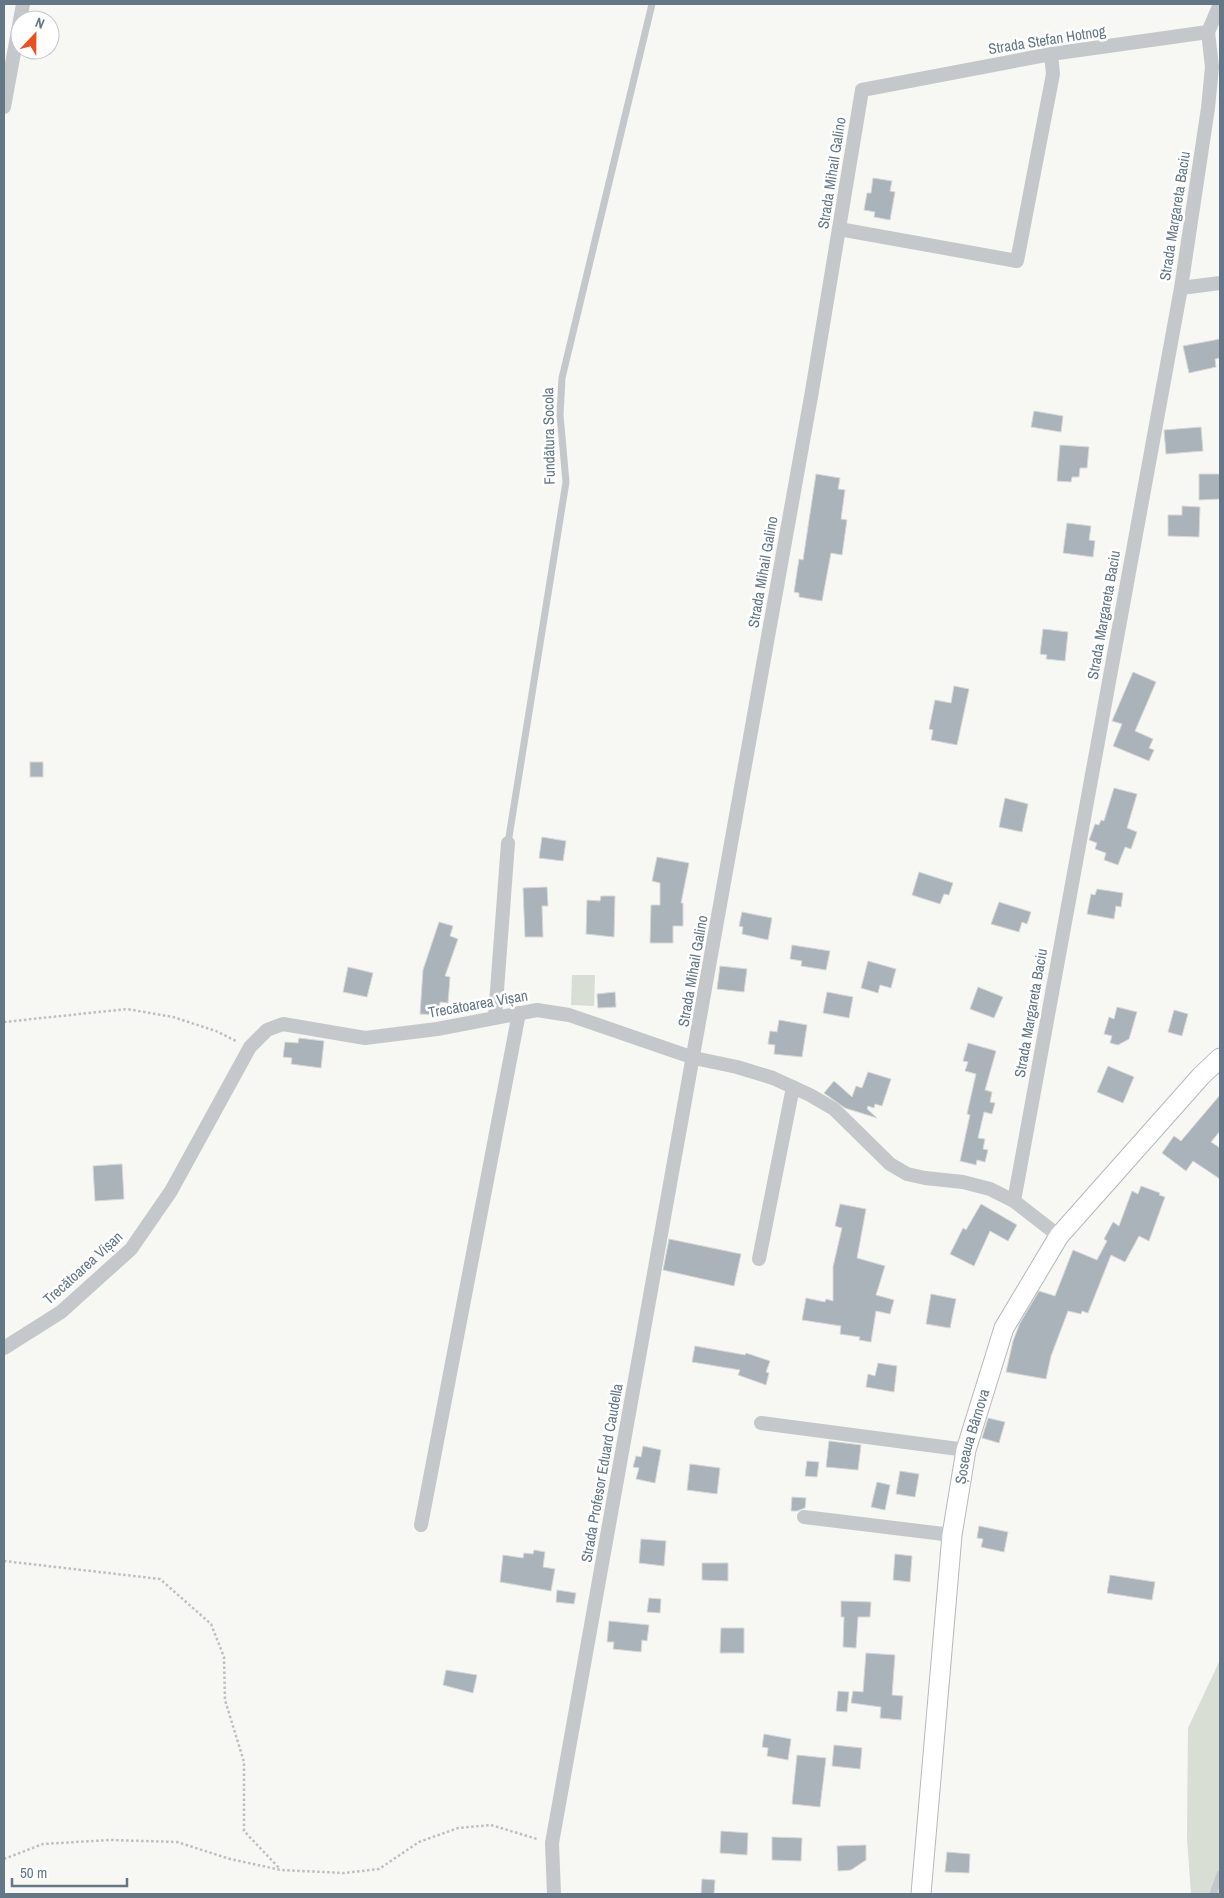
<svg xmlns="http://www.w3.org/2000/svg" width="1224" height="1898" viewBox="0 0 1224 1898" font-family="'Archivo Narrow',sans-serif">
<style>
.green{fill:#d8ded4}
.building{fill:#aab3b9;stroke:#d8d8d6}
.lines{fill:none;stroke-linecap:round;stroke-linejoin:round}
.secondary-casing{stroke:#b4babe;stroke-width:21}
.path{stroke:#bdc0c2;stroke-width:2.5;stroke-dasharray:2.5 2.5;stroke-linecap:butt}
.lane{stroke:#c4c8cb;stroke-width:7}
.street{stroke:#c4c8cb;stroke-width:14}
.secondary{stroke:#fff;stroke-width:19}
.labels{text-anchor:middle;stroke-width:5;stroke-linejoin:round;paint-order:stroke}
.street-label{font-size:15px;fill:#647786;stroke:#fff}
</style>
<rect width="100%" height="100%" fill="#f7f7f3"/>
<g class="green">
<path d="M 572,975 L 595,975 L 594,1006 L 571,1005 Z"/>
<path d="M 1220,1660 L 1220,1894 L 1191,1894 L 1187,1838 L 1188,1728 Z"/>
</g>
<g class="building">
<path d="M 873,178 L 892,181 L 890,191 L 895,192 L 890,220 L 874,217 L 875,212 L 864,210 L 867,193 L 871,193 Z"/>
<path d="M 1220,339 L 1220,358 L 1215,359 L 1216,367 L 1189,373 L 1183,346 Z"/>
<path d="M 1034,411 L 1063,416 L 1061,432 L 1031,427 Z"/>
<path d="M 1201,427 L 1203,451 L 1166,454 L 1164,430 Z"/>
<path d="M 1060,445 L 1089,447 L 1087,468 L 1080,468 L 1079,477 L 1072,477 L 1071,482 L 1057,481 Z"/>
<path d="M 816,474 L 840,478 L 838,489 L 845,490 L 841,519 L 847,520 L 842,555 L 831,553 L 822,601 L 799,597 L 799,593 L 794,592 L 799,559 L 803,560 Z"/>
<path d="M 1199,474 L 1220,474 L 1220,499 L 1199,500 Z"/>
<path d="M 1182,506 L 1200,507 L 1199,537 L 1168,536 L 1168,515 L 1182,515 Z"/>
<path d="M 1067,523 L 1091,526 L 1089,540 L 1095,541 L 1093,557 L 1063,553 Z"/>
<path d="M 1043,629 L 1068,632 L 1065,661 L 1046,659 L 1047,655 L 1040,654 Z"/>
<path d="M 1133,672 L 1156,682 L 1135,731 L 1153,739 L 1149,748 L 1154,750 L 1149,761 L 1113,746 L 1122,724 L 1112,721 Z"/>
<path d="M 954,686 L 969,689 L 957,745 L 931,740 L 933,730 L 929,729 L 935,700 L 951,703 Z"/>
<rect x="30" y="762" width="13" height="15"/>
<path d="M 1114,788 L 1137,794 L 1127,828 L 1137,832 L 1131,849 L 1125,847 L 1118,865 L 1104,860 L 1106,853 L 1095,849 L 1097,843 L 1089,840 L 1095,824 L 1099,825 L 1101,820 L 1104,821 Z"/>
<path d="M 1005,798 L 1028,804 L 1022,832 L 999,827 Z"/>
<path d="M 542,837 L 566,841 L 563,861 L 539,858 Z"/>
<path d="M 657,857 L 689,863 L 681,903 L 683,903 L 683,926 L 673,926 L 673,943 L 650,943 L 651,905 L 660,905 L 660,883 L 652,881 Z"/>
<path d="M 919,872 L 953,883 L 949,895 L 944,894 L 940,904 L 912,895 Z"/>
<path d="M 547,887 L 548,906 L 542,906 L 543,937 L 525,937 L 523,888 Z"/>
<path d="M 1097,889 L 1123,893 L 1121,907 L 1116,906 L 1114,919 L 1087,914 L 1091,894 L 1095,895 Z"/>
<path d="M 601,896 L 615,896 L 614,937 L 586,934 L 587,900 L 600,901 Z"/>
<path d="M 999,902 L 1031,912 L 1027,924 L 1022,922 L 1019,932 L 991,924 Z"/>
<path d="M 742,912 L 772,918 L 768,940 L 742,934 L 743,927 L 739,926 Z"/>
<path d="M 439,922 L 453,926 L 450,936 L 458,939 L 445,976 L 450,977 L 448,1003 L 440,1002 L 439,1015 L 420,1014 L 423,970 Z"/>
<path d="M 792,945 L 830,951 L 826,970 L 801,966 L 802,961 L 790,959 Z"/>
<path d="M 868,961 L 896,969 L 891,988 L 880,985 L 878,993 L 861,988 Z"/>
<path d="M 720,966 L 747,969 L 744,992 L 717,989 Z"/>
<path d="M 348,967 L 373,973 L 367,997 L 343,992 Z"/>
<path d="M 978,987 L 1003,997 L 994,1018 L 970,1009 Z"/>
<path d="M 615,992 L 616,1007 L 598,1008 L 597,994 Z"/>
<path d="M 827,992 L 853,997 L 849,1018 L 823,1013 Z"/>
<path d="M 1117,1007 L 1137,1012 L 1129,1039 L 1118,1045 L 1110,1043 L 1112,1036 L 1104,1034 L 1109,1017 L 1114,1019 Z"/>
<path d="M 1174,1010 L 1188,1014 L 1182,1036 L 1168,1032 Z"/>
<path d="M 779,1020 L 807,1025 L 802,1057 L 774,1054 L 775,1045 L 768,1044 L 770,1031 L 777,1032 Z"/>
<path d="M 299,1038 L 324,1041 L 321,1068 L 291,1064 L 292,1058 L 283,1057 L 285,1042 L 298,1043 Z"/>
<path d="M 968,1043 L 996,1051 L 985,1090 L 992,1092 L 990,1102 L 995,1103 L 992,1114 L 984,1112 L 978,1138 L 985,1139 L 983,1149 L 988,1150 L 985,1162 L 977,1160 L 976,1165 L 960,1161 L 970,1115 L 967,1114 L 976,1074 L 965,1071 L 968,1062 L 963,1061 Z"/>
<path d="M 1108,1066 L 1134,1077 L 1123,1103 L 1097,1092 Z"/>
<path d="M 868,1072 L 891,1079 L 882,1106 L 875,1104 L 874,1108 L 868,1106 L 867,1109 L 877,1118 L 845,1108 L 824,1093 L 834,1081 L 852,1097 L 856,1086 L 862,1088 Z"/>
<path d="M 1220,1095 L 1220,1131 L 1211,1142 L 1220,1148 L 1220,1179 L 1193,1161 L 1186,1171 L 1162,1153 L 1174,1136 L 1181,1141 Z"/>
<path d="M 122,1164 L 124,1199 L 95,1201 L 93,1166 Z"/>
<path d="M 1141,1186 L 1160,1193 L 1159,1195 L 1165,1197 L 1149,1241 L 1139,1236 L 1125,1262 L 1111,1255 L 1088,1313 L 1082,1311 L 1081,1314 L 1068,1311 L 1051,1356 L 1046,1379 L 1006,1372 L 1013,1341 L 1020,1323 L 1039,1291 L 1055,1296 L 1073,1250 L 1097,1260 L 1107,1241 L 1104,1239 L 1113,1222 L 1119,1226 L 1132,1191 L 1138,1194 Z"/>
<path d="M 840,1204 L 866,1209 L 857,1258 L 885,1266 L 876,1295 L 894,1300 L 890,1314 L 876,1311 L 871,1342 L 859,1340 L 860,1337 L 840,1334 L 841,1326 L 802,1320 L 806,1298 L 825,1302 L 826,1299 L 833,1301 L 833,1267 L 842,1228 L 835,1226 Z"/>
<path d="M 981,1204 L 1017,1225 L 1008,1241 L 990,1231 L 974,1266 L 950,1254 L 963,1228 L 966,1230 Z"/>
<path d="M 669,1239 L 741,1254 L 734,1286 L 663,1270 Z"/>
<path d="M 931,1294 L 956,1299 L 950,1328 L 926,1324 Z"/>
<path d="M 695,1346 L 745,1355 L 746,1353 L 770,1361 L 766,1372 L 769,1373 L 766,1385 L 738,1375 L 740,1370 L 692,1362 Z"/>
<path d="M 878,1363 L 897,1366 L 894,1392 L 866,1387 L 868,1374 L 875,1376 Z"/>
<path d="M 988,1418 L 1005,1422 L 999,1443 L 982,1438 Z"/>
<path d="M 829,1441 L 861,1445 L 858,1470 L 826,1467 Z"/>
<path d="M 643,1446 L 661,1450 L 655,1483 L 636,1479 L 639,1468 L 633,1467 L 636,1456 L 641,1457 Z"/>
<path d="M 807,1461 L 819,1462 L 817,1477 L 805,1476 Z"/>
<path d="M 690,1464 L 720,1468 L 717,1494 L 687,1490 Z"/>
<path d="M 900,1471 L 919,1474 L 915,1497 L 896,1494 Z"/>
<path d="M 877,1482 L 890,1485 L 885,1510 L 871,1507 Z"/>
<path d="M 792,1497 L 806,1498 L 805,1508 L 797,1511 L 791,1511 Z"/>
<path d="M 979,1526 L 1008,1532 L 1004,1552 L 981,1547 L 983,1539 L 977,1538 Z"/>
<path d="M 641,1539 L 666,1541 L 664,1566 L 639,1563 Z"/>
<path d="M 534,1550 L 545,1552 L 543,1567 L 555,1569 L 551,1591 L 500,1582 L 503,1555 L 523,1558 L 524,1553 L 533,1554 Z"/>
<path d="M 895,1554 L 912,1556 L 910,1582 L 893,1580 Z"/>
<path d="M 702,1563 L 728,1563 L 728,1581 L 702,1580 Z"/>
<path d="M 1110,1575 L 1155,1582 L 1152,1600 L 1107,1593 Z"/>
<path d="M 557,1590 L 576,1593 L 574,1604 L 556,1602 Z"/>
<path d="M 649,1598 L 661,1599 L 660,1613 L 647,1612 Z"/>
<path d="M 841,1601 L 871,1602 L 870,1617 L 858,1617 L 856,1648 L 843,1647 L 844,1617 L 841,1617 Z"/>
<path d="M 609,1621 L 649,1625 L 647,1641 L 642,1640 L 641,1652 L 613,1649 L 614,1642 L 607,1642 Z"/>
<path d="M 721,1628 L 744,1628 L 744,1653 L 720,1653 Z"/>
<path d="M 866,1653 L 895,1655 L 892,1695 L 903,1696 L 901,1720 L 880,1718 L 881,1707 L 851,1703 L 853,1691 L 863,1692 Z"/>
<path d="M 446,1670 L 477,1675 L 473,1693 L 443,1685 Z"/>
<path d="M 838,1691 L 849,1692 L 847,1712 L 836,1711 Z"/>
<path d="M 764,1734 L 791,1739 L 788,1760 L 767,1756 L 768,1748 L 762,1747 Z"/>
<path d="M 834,1745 L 862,1748 L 860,1769 L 832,1766 Z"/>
<path d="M 797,1755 L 826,1758 L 820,1807 L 792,1804 Z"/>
<path d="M 721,1831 L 748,1833 L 747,1855 L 720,1853 Z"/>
<path d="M 772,1837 L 802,1838 L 801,1861 L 772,1860 Z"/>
<path d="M 866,1845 L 866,1860 L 851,1870 L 838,1871 L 837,1846 Z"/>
<path d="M 947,1852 L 970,1854 L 969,1873 L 945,1872 Z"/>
<path d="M 702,1879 L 715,1880 L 714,1894 L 701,1894 Z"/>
</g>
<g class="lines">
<defs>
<g id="secondary">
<path id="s1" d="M 921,1894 L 952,1535 L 966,1450 L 1004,1328 L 1059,1236 L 1201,1076 L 1220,1058"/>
</g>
</defs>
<use href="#secondary" class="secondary-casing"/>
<g class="path">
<path d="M 4,1022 L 127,1009 L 173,1017 L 216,1031 L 236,1041"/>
<path d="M 4,1561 L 160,1579 L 211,1624 L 224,1657 L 225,1700 L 244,1762 L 244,1831 L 280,1869"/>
<path d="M 4,1859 L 43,1844 L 110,1840 L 177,1842 L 230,1859 L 281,1870 L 344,1873 L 379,1869 L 419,1842 L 458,1828 L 491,1825 L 537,1839"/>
</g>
<g class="lane">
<path d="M 508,843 L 566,482 L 560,415 L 562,378 L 652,4"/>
<path d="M 1213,1894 L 1220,1874"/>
</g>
<g class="street">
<path d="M 4,107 L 23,4"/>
<path d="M 839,229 L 1017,261 L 1053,74 L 1051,54"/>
<path d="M 1181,288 L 1220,283"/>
<path d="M 495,1017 L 508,843"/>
<path d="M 1014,1201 L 1181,288 L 1208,108 L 1212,67 L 1208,32"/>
<path d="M 759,1259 L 793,1087"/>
<path d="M 4,1348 L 61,1312 L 131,1249 L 171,1191 L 250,1047 L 267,1030 L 283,1024 L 365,1038 L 437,1029 L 537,1010 L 569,1015 L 694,1058 L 737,1067 L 773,1078 L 810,1095 L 834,1109 L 890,1164 L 907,1174 L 925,1178 L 963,1182 L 990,1189 L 1014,1201 L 1059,1236"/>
<path d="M 761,1423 L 966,1450"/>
<path d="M 804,1517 L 952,1535"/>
<path d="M 421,1525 L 519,1013"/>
<path d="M 554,1894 L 552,1843 L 812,391 L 862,90 L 1051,54 L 1208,32 L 1220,4"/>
</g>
<use href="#secondary" class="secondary"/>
</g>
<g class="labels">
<g class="street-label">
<text transform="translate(1047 40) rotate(-9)" y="5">Strada Stefan Hotnog</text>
<text transform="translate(832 173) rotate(-81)" y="5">Strada Mihail Galino</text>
<text transform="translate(1175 216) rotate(-81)" y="5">Strada Margareta Baciu</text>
<text transform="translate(549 436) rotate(-91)" y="5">Fundătura Socola</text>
<text transform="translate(763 572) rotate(-80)" y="5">Strada Mihail Galino</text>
<text transform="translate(1104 615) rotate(-80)" y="5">Strada Margareta Baciu</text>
<text transform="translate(693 971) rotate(-80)" y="5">Strada Mihail Galino</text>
<text transform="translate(478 1004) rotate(-10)" y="5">Trecătoarea Vișan</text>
<text transform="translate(1031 1013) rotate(-80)" y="5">Strada Margareta Baciu</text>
<text transform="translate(83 1268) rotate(-42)" y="5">Trecătoarea Vișan</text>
<text dy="5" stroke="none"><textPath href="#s1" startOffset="461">Șoseaua Bârnova</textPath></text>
<text transform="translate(602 1473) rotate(-80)" y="5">Strada Profesor Eduard Caudella</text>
</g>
</g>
<rect width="1224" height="1898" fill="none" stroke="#647786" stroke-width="10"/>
<g transform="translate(35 35) rotate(22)"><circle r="24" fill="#ffffff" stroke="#c1c9cf"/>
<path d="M0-4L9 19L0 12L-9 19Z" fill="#eb501f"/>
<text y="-8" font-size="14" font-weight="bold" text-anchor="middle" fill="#647786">N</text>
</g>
<path d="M12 1878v8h115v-8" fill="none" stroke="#647786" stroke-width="2.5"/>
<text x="20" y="1878" font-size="15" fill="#647786" stroke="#ffffff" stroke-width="4" paint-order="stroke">50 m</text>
</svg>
